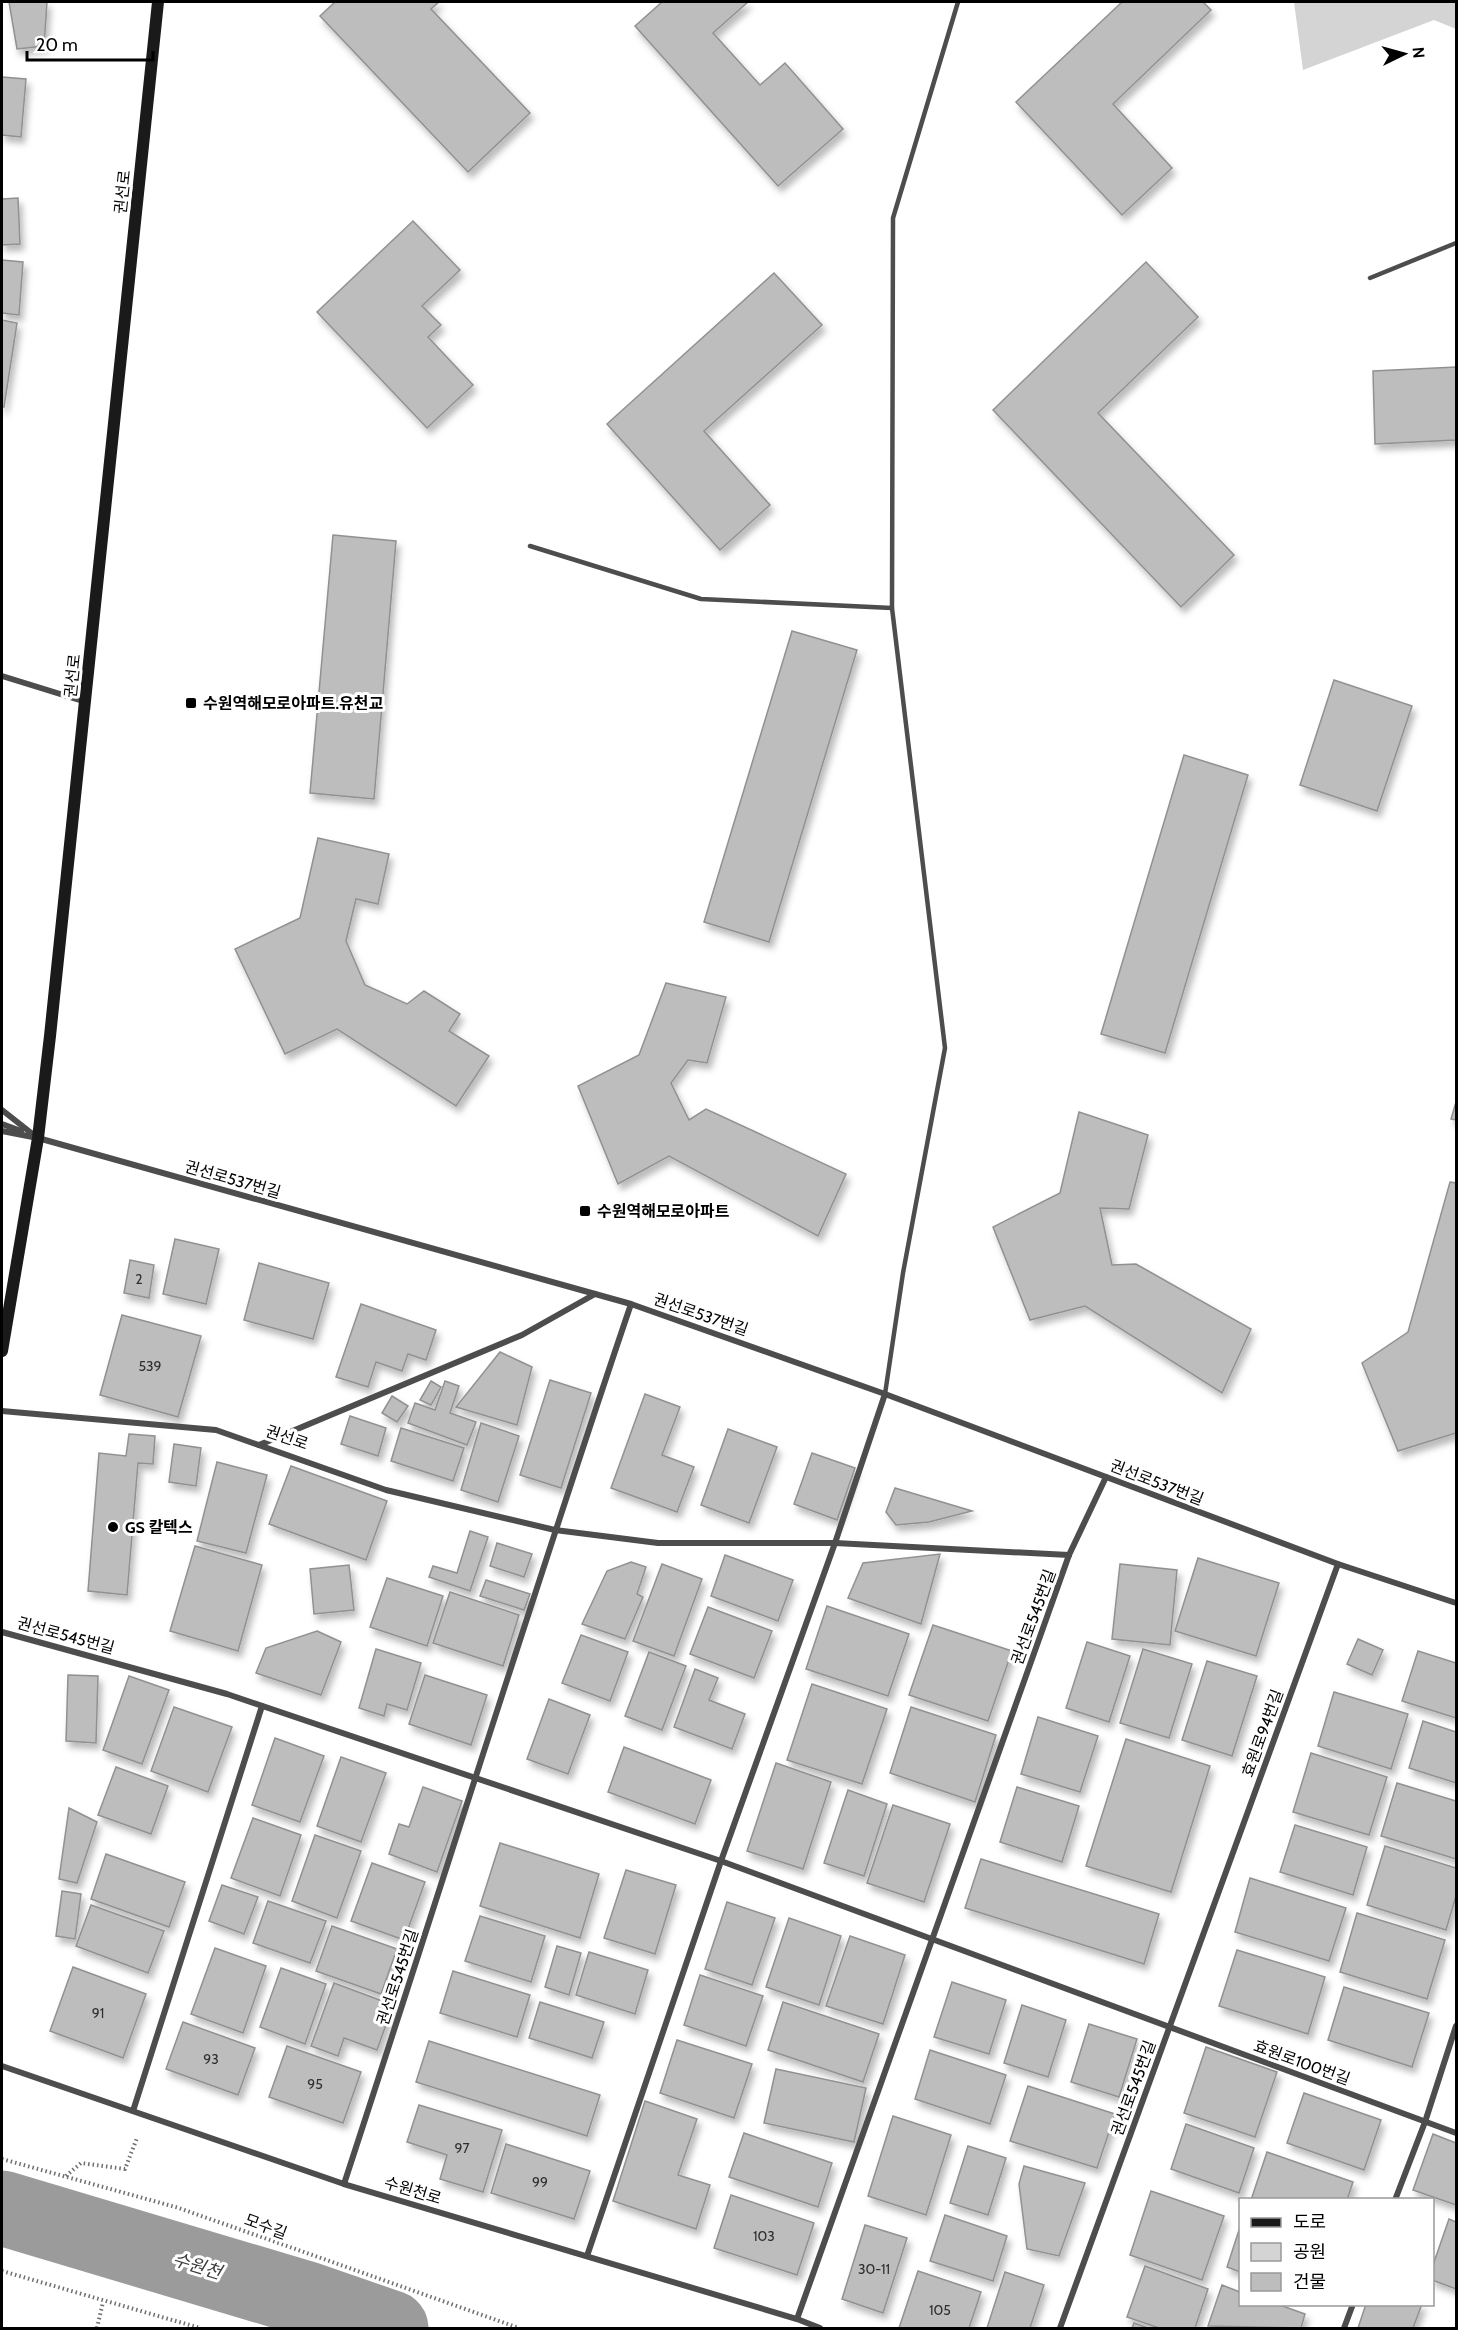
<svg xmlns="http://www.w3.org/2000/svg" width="1458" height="2330" viewBox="0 0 1458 2330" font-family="Cabin,'Noto Sans KR',sans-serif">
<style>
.green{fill:#d4d4d4}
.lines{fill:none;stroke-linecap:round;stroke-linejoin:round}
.river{stroke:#9b9b9b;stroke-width:75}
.building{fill:#bdbdbd;stroke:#919191;stroke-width:1.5;filter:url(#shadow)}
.path{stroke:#6f6f6f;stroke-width:4;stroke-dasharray:1.5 3;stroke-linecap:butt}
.lane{stroke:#4d4d4d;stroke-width:4.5}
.street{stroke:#4d4d4d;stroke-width:6}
.secondary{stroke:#1a1a1a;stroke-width:12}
.poi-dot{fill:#000;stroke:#fff;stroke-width:2}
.labels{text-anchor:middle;stroke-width:6;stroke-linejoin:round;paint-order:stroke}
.number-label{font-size:14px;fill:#2f2f2f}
.street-label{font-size:16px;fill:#000;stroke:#fff}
.poi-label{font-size:16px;font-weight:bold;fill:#000;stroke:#fff;text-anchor:start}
.water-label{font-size:18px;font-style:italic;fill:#3c3c3c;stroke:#fff}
</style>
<defs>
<filter id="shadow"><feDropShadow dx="3.5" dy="6" stdDeviation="3" flood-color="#0004"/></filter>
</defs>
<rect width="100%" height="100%" fill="#fff"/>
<path class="green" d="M 1294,2 L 1456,2 L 1456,29 L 1434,20 L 1303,70 Z"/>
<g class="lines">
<path class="river" d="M 2,2208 L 307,2299 L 391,2328"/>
</g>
<g class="building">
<path d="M 9,2 L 47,2 L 44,46 L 17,49 Z"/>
<path d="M 335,2 L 439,2 L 431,9 L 530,113 L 468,172 L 320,16 Z"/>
<path d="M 662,2 L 748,2 L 713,33 L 760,85 L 785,63 L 843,129 L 778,186 L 635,26 Z"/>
<path d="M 1122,2 L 1203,2 L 1211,10 L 1113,104 L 1172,168 L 1122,215 L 1016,102 Z"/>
<path d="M 2,77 L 26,79 L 21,137 L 2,135 Z"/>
<path d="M 18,198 L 20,244 L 2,245 L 2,199 Z"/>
<path d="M 413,221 L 460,270 L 422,306 L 441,325 L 428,337 L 473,385 L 427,428 L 317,312 Z"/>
<path d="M 2,260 L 23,262 L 19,315 L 2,313 Z"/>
<path d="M 1146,262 L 1198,317 L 1098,413 L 1234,555 L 1181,607 L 993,410 Z"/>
<path d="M 774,273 L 822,325 L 704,431 L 770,505 L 720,550 L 607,424 Z"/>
<path d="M 2,320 L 17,323 L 4,407 L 2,407 Z"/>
<path d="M 1456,367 L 1456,440 L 1375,444 L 1373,371 Z"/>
<path d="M 333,535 L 396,541 L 374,799 L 310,793 Z"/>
<path d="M 792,631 L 857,650 L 769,942 L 704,922 Z"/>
<path d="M 1334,680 L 1412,706 L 1377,811 L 1300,785 Z"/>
<path d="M 1184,755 L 1248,775 L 1165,1053 L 1101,1034 Z"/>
<path d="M 318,838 L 389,854 L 378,904 L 356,899 L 346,941 L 365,985 L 407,1004 L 424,991 L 460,1014 L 449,1031 L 489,1056 L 456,1106 L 337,1029 L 285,1054 L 235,949 L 300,918 Z"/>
<path d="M 666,983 L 726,997 L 707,1063 L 688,1060 L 671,1083 L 689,1120 L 706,1109 L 846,1174 L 818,1236 L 669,1156 L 618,1184 L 578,1086 L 639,1055 Z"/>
<path d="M 1456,1102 L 1456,1120 L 1451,1119 Z"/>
<path d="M 1079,1112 L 1148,1135 L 1129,1209 L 1100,1208 L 1112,1265 L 1136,1264 L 1251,1329 L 1222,1393 L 1085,1306 L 1030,1320 L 993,1227 L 1060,1193 Z"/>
<path d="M 1450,1182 L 1456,1183 L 1456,1433 L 1398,1451 L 1362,1363 L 1408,1332 Z"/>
<path d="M 175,1239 L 219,1249 L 206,1304 L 163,1294 Z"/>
<path d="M 130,1260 L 154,1265 L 149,1298 L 124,1293 Z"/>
<path d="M 259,1263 L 329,1283 L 313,1339 L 244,1320 Z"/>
<path d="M 361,1304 L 436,1330 L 426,1360 L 408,1354 L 402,1371 L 376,1362 L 368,1387 L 336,1377 Z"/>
<path d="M 122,1315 L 201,1336 L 178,1417 L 100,1395 Z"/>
<path d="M 500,1352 L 532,1367 L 517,1425 L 456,1407 Z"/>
<path d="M 550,1380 L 591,1393 L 561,1488 L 520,1475 Z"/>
<path d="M 431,1381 L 441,1387 L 431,1405 L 420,1400 Z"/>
<path d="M 445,1381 L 459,1386 L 450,1413 L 476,1422 L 467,1445 L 408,1423 L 415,1403 L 435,1410 Z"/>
<path d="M 645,1394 L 680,1407 L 662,1455 L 694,1467 L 677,1512 L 611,1488 Z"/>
<path d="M 392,1396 L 408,1406 L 397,1422 L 382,1413 Z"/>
<path d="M 350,1416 L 386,1428 L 378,1456 L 341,1444 Z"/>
<path d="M 481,1423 L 519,1436 L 498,1502 L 461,1490 Z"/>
<path d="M 401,1428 L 464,1448 L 453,1481 L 391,1461 Z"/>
<path d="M 728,1429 L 777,1447 L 749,1523 L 701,1505 Z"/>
<path d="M 129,1434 L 155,1436 L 153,1464 L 138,1463 L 127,1595 L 88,1591 L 99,1453 L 126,1456 Z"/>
<path d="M 174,1444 L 201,1448 L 196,1486 L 169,1482 Z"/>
<path d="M 812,1453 L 855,1468 L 837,1520 L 794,1504 Z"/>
<path d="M 217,1462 L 267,1475 L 246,1553 L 197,1541 Z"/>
<path d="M 291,1466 L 387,1501 L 366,1560 L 269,1524 Z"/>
<path d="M 895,1488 L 972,1511 L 929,1522 L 896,1525 L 886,1512 Z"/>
<path d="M 470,1531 L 488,1537 L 470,1591 L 429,1577 L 433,1566 L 457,1573 Z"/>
<path d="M 497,1543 L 532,1554 L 524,1577 L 490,1566 Z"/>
<path d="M 195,1546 L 262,1565 L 238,1651 L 170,1631 Z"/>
<path d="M 940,1554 L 921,1624 L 848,1598 L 863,1563 Z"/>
<path d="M 725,1555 L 793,1580 L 778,1621 L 711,1596 Z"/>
<path d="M 1198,1558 L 1279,1583 L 1256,1656 L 1175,1631 Z"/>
<path d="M 631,1562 L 646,1567 L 637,1594 L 643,1597 L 625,1639 L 582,1624 L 607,1571 Z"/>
<path d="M 662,1564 L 702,1579 L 674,1656 L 633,1641 Z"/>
<path d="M 1120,1564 L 1177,1570 L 1170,1645 L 1112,1639 Z"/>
<path d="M 349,1565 L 354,1610 L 314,1614 L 310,1569 Z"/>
<path d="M 387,1578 L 443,1596 L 427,1646 L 370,1627 Z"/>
<path d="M 486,1580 L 530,1594 L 524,1610 L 480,1596 Z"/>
<path d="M 450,1592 L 519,1615 L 503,1666 L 433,1643 Z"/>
<path d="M 827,1606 L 909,1634 L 888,1696 L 806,1669 Z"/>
<path d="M 708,1607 L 772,1631 L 754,1678 L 690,1654 Z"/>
<path d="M 933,1625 L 1012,1651 L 988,1721 L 909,1695 Z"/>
<path d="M 317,1631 L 341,1642 L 321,1695 L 256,1673 L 266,1648 Z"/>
<path d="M 581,1635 L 628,1652 L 610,1701 L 562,1683 Z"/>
<path d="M 1358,1639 L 1383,1650 L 1372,1675 L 1347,1664 Z"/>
<path d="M 1087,1642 L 1130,1656 L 1109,1722 L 1066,1708 Z"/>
<path d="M 376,1649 L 421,1663 L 407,1710 L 387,1704 L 384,1716 L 359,1708 Z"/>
<path d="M 1143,1649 L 1192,1664 L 1169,1738 L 1120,1723 Z"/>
<path d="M 1418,1651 L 1456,1663 L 1456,1718 L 1402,1701 Z"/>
<path d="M 649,1652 L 686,1666 L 662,1730 L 625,1716 Z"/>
<path d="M 1207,1661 L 1257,1676 L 1232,1756 L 1182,1740 Z"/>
<path d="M 695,1669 L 718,1678 L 709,1700 L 745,1714 L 732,1749 L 674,1727 Z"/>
<path d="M 68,1675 L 98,1676 L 96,1743 L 66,1741 Z"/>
<path d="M 425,1675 L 487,1695 L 471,1745 L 409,1724 Z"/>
<path d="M 129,1676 L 169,1690 L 142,1764 L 103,1750 Z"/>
<path d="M 812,1684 L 887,1709 L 862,1784 L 787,1760 Z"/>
<path d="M 1334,1692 L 1408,1714 L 1391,1769 L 1318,1746 Z"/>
<path d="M 549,1699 L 590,1715 L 568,1774 L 527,1759 Z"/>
<path d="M 174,1707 L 232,1727 L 208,1792 L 151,1771 Z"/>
<path d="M 911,1707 L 996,1735 L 975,1802 L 890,1773 Z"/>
<path d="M 1038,1717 L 1098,1736 L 1080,1792 L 1021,1774 Z"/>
<path d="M 1423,1721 L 1456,1732 L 1456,1783 L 1409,1768 Z"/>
<path d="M 275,1738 L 324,1756 L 300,1822 L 252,1805 Z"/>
<path d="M 1126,1739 L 1210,1766 L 1171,1892 L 1086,1866 Z"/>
<path d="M 624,1747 L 711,1780 L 695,1824 L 608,1792 Z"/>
<path d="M 1311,1753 L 1387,1777 L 1369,1835 L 1293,1812 Z"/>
<path d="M 341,1757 L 386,1773 L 361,1842 L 317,1826 Z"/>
<path d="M 776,1763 L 831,1782 L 803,1869 L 747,1851 Z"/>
<path d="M 116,1767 L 168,1786 L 151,1834 L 98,1815 Z"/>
<path d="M 1397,1783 L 1456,1801 L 1456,1859 L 1381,1836 Z"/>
<path d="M 423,1787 L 462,1801 L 437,1872 L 389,1854 L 399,1824 L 409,1827 Z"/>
<path d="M 1017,1787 L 1079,1806 L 1062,1862 L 1000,1842 Z"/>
<path d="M 848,1790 L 887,1804 L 864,1876 L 824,1863 Z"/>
<path d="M 893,1805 L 950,1824 L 924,1902 L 867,1883 Z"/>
<path d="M 69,1808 L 97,1822 L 77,1883 L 59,1879 Z"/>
<path d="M 253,1818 L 301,1835 L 280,1896 L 231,1878 Z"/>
<path d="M 1295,1825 L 1367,1847 L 1353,1895 L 1280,1872 Z"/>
<path d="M 315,1835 L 361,1851 L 337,1918 L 292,1901 Z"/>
<path d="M 500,1843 L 599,1874 L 580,1938 L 480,1906 Z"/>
<path d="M 1385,1846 L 1456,1868 L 1456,1896 L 1446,1930 L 1367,1905 Z"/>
<path d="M 106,1854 L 185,1882 L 169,1927 L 91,1899 Z"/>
<path d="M 981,1859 L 1159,1914 L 1144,1964 L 965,1908 Z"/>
<path d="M 372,1863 L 425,1882 L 404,1940 L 351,1921 Z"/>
<path d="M 626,1870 L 676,1885 L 655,1954 L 604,1938 Z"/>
<path d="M 1250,1878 L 1346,1908 L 1329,1961 L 1235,1932 Z"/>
<path d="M 222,1885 L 258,1897 L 244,1934 L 209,1921 Z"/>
<path d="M 62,1891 L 81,1894 L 75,1939 L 56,1936 Z"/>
<path d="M 268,1901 L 326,1921 L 310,1963 L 253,1943 Z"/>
<path d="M 727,1902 L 775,1918 L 752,1985 L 705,1969 Z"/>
<path d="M 91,1905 L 164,1931 L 148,1973 L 76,1946 Z"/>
<path d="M 1357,1913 L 1445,1940 L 1427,1999 L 1340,1972 Z"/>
<path d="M 480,1916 L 545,1936 L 531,1982 L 465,1961 Z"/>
<path d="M 789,1918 L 841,1936 L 819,2005 L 766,1987 Z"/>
<path d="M 332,1926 L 397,1949 L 381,1994 L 316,1971 Z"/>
<path d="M 850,1936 L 905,1955 L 883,2024 L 826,2006 Z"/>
<path d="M 557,1946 L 581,1953 L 569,1995 L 545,1987 Z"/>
<path d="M 215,1948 L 266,1966 L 243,2033 L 191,2014 Z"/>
<path d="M 1237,1950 L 1325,1977 L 1308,2034 L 1219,2006 Z"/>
<path d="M 589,1952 L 648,1970 L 635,2014 L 576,1995 Z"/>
<path d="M 73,1967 L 146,1994 L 123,2058 L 50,2031 Z"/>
<path d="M 281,1968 L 326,1984 L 305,2044 L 260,2027 Z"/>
<path d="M 453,1971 L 530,1995 L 517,2037 L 440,2013 Z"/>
<path d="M 700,1975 L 763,1996 L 746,2046 L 684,2025 Z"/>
<path d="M 952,1982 L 1006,2000 L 989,2054 L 934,2037 Z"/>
<path d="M 334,1983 L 393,2005 L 377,2050 L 344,2038 L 338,2056 L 311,2046 Z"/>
<path d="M 1344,1987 L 1429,2013 L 1412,2067 L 1328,2040 Z"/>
<path d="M 540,2002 L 604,2022 L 592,2058 L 529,2038 Z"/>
<path d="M 783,2002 L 879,2034 L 863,2082 L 768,2050 Z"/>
<path d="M 1022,2005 L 1066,2020 L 1048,2077 L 1004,2063 Z"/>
<path d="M 183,2022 L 255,2048 L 238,2095 L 166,2069 Z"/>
<path d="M 1089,2024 L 1137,2039 L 1119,2097 L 1071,2082 Z"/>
<path d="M 677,2040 L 752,2064 L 734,2118 L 660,2093 Z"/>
<path d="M 429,2041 L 600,2095 L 587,2136 L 416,2082 Z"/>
<path d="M 287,2046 L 361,2072 L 343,2123 L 269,2097 Z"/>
<path d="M 1206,2047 L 1277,2072 L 1255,2137 L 1184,2113 Z"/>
<path d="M 930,2050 L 1006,2075 L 990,2124 L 915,2099 Z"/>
<path d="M 776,2069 L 866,2088 L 854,2142 L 764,2123 Z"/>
<path d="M 1028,2086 L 1115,2114 L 1097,2168 L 1010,2141 Z"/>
<path d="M 1304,2093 L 1381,2120 L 1364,2170 L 1287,2143 Z"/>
<path d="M 645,2101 L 697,2119 L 678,2175 L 710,2185 L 696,2229 L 613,2201 Z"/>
<path d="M 419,2105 L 502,2130 L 483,2192 L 440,2179 L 447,2155 L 407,2142 Z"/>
<path d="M 893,2116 L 951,2135 L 926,2215 L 868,2196 Z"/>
<path d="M 1186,2124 L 1254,2148 L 1239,2193 L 1171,2169 Z"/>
<path d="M 744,2133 L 832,2163 L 818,2207 L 729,2177 Z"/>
<path d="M 1433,2134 L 1456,2143 L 1456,2205 L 1413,2190 Z"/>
<path d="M 506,2144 L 590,2171 L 574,2219 L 491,2193 Z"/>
<path d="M 968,2146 L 1006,2158 L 988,2215 L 950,2203 Z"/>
<path d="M 1267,2152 L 1353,2182 L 1347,2200 L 1251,2200 Z"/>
<path d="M 1024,2166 L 1085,2183 L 1059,2256 L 1027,2249 L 1019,2184 Z"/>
<path d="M 1151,2191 L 1224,2216 L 1202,2280 L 1130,2255 Z"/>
<path d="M 731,2195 L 814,2223 L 797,2275 L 714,2248 Z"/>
<path d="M 945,2215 L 1007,2236 L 993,2281 L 930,2261 Z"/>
<path d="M 1449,2219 L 1456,2222 L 1456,2289 L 1432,2280 L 1432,2268 Z"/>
<path d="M 865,2225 L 907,2238 L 883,2313 L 842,2299 Z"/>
<path d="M 1240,2227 L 1240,2272 L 1227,2267 Z"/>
<path d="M 1145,2266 L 1208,2289 L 1195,2328 L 1159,2328 L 1127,2317 Z"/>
<path d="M 918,2271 L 981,2292 L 969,2328 L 899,2328 Z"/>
<path d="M 1005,2272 L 1044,2285 L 1030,2328 L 987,2328 Z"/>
<path d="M 1222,2285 L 1240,2292 L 1240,2304 L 1277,2304 L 1305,2314 L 1301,2328 L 1208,2326 Z"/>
<path d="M 1366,2304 L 1422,2304 L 1413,2328 L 1358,2328 Z"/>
<path d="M 1134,2323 L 1148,2328 L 1132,2328 Z"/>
</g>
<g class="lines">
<g class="path">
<path d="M 2,2159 L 179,2208 L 519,2328"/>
<path d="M 66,2176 L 81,2163 L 125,2169 L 137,2138"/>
<path d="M 2,2271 L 200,2328"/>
<path d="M 97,2328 L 103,2302"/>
</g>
<g class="lane">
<path d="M 1370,278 L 1456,243"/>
<path d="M 530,546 L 701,599 L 892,608"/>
<path d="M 885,1394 L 903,1273 L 945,1048 L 892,608 L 893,218 L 958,2"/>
</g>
<g class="street">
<path d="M 2,676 L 86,702"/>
<path d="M 2,1110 L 35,1136"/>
<path d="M 2,1124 L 21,1131"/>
<path d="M 2,1131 L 38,1138 L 631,1304 L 885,1394 L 1338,1564 L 1456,1603"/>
<path d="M 2,1411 L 216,1430 L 386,1490 L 555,1530 L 658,1543 L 835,1543 L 1069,1555"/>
<path d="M 259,1445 L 522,1335 L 595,1294"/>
<path d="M 2,1632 L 227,1694 L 721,1861 L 1456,2133"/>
<path d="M 2,2066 L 344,2184 L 797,2319 L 820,2328"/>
<path d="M 133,2111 L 262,1706"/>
<path d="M 344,2184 C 440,1891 532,1596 631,1304"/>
<path d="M 1395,2200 L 1425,2122 L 1456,2026"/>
<path d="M 587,2256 L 721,1861 L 835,1543 L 885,1394"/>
<path d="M 797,2319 L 1069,1555 L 1106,1477"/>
<path d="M 1060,2328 L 1338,1564"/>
<path d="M 1344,2328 L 1353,2304"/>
</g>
<path class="secondary" d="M 2,1351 L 38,1138 L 50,1036 L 158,2"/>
</g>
<g class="poi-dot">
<rect x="185" y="697" width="12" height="12" rx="3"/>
<rect x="579" y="1205" width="12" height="12" rx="3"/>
<circle cx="113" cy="1527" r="6"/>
</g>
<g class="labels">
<g class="number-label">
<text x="139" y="1284">2</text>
<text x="150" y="1371">539</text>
<text x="98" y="2018">91</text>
<text x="211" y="2064">93</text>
<text x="315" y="2089">95</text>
<text x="462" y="2153">97</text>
<text x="540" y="2187">99</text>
<text x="764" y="2241">103</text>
<text x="874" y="2274">30-11</text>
<text x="940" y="2315">105</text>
</g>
<g class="street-label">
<text transform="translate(122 192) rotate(-84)" y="6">권선로</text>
<text transform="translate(72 676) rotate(-84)" y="6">권선로</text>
<text transform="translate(233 1179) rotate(16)" y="6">권선로537번길</text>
<text transform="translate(701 1314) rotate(19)" y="6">권선로537번길</text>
<text transform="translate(287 1437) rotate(19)" y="6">권선로</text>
<text transform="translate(1157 1482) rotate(21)" y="6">권선로537번길</text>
<text transform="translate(1033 1617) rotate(-70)" y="6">권선로545번길</text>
<text transform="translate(66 1635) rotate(15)" y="6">권선로545번길</text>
<text transform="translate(1262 1733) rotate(-70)" y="6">효원로94번길</text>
<text transform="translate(397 1977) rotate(-72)" y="6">권선로545번길</text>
<text transform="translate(1302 2062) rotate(20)" y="6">효원로100번길</text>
<text transform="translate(1133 2088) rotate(-70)" y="6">권선로545번길</text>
<text transform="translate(413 2190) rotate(17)" y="6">수원천로</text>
<text transform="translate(266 2226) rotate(20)" y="6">모수길</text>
</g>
<g class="poi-label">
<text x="203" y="709">수원역해모로아파트.유천교</text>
<text x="597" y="1217">수원역해모로아파트</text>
<text x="125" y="1533">GS 칼텍스</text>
</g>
<g class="water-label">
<text transform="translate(197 2266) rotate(17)" y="6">수원천</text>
</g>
</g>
<rect width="1458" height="2330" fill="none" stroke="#000000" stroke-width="6"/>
<rect x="1239" y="2198" width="195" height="108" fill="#ffffff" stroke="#999999" stroke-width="1.5"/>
<rect x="1251" y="2218" width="30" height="9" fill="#1a1a1a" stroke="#999999" stroke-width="1.5"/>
<text x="1293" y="2228" font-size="18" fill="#000000">도로</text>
<rect x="1251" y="2243" width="30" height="18" fill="#d4d4d4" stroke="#999999" stroke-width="1.5"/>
<text x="1293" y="2258" font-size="18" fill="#000000">공원</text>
<rect x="1251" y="2273" width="30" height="18" fill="#bdbdbd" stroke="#999999" stroke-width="1.5"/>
<text x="1293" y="2288" font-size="18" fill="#000000">건물</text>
<g transform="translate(1404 54) rotate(85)" stroke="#ffffff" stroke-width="4.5" paint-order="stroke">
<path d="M0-4.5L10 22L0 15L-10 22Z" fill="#000000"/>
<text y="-9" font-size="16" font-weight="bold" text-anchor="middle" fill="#000000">N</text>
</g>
<path d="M27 51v9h126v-9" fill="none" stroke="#000000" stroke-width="3"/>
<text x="36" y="51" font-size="18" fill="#000000" stroke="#ffffff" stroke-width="4.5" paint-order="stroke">20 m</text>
</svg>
